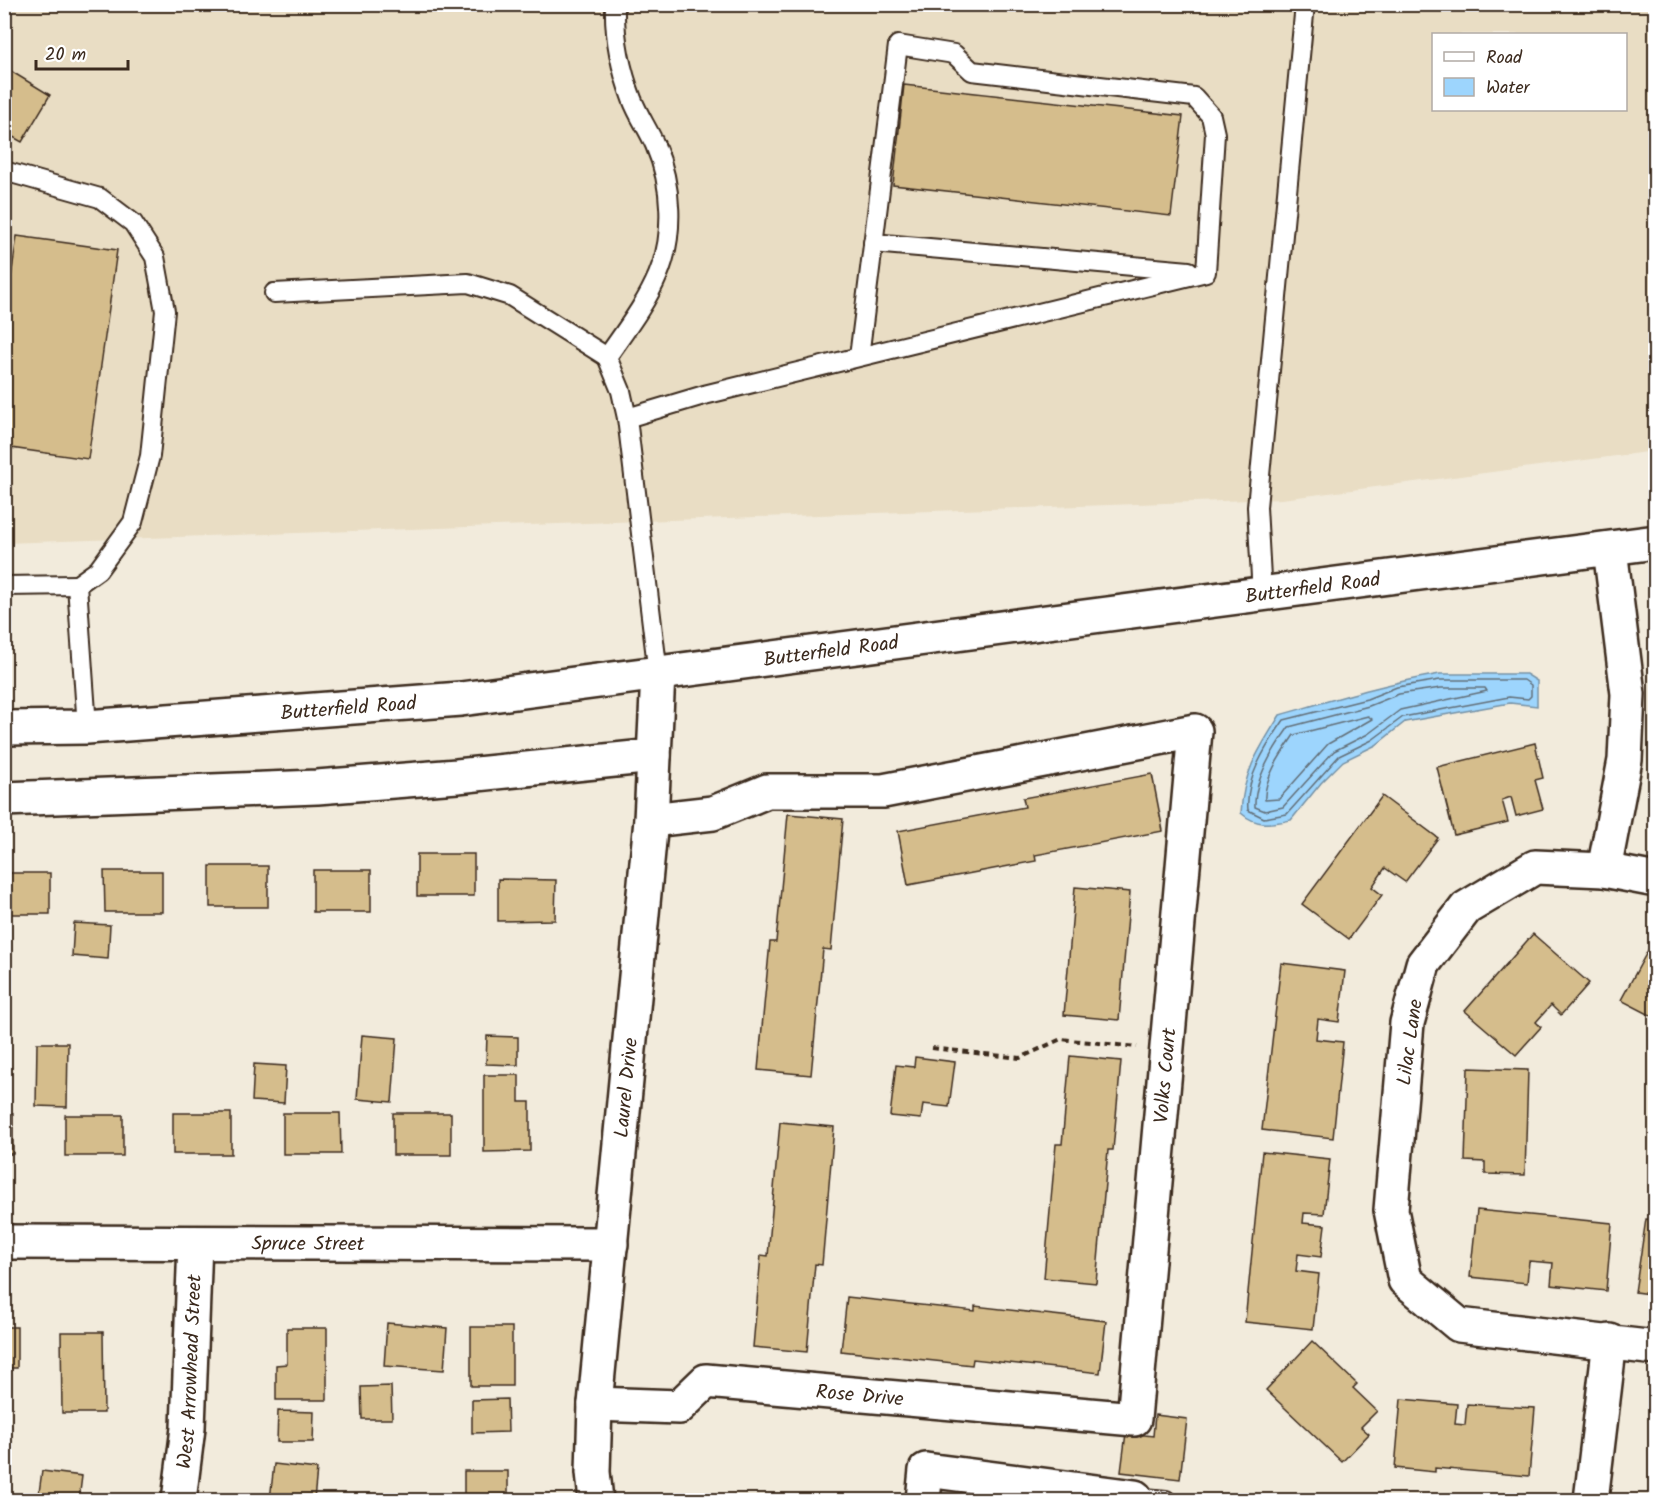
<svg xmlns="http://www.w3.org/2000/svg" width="1660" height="1505" viewBox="0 0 1660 1505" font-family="Kalam,sans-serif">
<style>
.built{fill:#e9ddc4;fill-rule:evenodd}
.water{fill:#9dd5fd;stroke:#7691a4;stroke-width:1.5}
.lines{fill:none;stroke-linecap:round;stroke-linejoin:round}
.shore{stroke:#626e77;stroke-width:1.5}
.building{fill:#d5bd8c;stroke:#3b2a1e;stroke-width:1.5}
.service-casing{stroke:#3b2a1e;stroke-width:22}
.minor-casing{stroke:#3b2a1e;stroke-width:38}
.primary-casing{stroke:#3b2a1e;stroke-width:38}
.path{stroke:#3b2a1e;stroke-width:4;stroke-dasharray:6 4.5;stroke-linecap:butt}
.service{stroke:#fff;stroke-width:18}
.minor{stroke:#fff;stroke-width:33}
.primary{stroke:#fff;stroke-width:33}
.labels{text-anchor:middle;stroke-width:5;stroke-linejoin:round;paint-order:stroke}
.street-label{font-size:20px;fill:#3b2a1e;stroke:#fff}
</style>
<rect width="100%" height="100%" fill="#f2ebdc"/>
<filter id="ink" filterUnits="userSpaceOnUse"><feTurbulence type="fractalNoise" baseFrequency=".0167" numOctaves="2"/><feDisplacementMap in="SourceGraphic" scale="12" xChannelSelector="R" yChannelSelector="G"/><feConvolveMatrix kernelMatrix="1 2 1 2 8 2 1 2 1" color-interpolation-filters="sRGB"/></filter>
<g filter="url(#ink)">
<path class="built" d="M 4,5 L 1655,5 L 1655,451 L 1282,499 L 5,543 ZM 1434,34 L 1626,34 L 1626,110 L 1434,110 Z"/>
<path class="water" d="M 1440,674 L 1526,674 L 1537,681 L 1537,706 L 1510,703 L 1405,722 L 1376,745 L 1343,761 L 1321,783 L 1291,820 C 1271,824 1257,827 1241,813 C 1243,772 1259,749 1280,715 C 1332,700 1386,683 1440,674 Z"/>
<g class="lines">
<g class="shore">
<path d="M 1440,680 L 1524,680 L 1531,685 L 1531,696 L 1528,699 L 1509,697 L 1403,717 L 1372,740 L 1339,756 L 1287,814 L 1264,818 L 1248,810 C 1245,778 1266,746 1284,720 L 1367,699 L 1397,687 Z"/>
<path d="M 1441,688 L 1485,688 L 1487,691 L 1400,710 L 1368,734 L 1334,751 L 1283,807 L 1265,811 L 1255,807 C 1254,779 1273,749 1289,727 L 1369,706 L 1399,694 Z"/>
<path d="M 1368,716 L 1372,719 L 1328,744 L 1279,799 L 1265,800 C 1263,779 1283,751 1294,735 Z"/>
</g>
</g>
<g class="building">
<path d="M 9,70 L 50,95 L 22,142 L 4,132 L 4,78 Z"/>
<path d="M 904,85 L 1183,116 L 1171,216 L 893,185 Z"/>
<path d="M 17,236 L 117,250 L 88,459 L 4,447 L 4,326 Z"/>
<path d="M 1535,743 L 1543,778 L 1535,780 L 1543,809 L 1516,816 L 1511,797 L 1502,800 L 1508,822 L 1454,835 L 1437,767 Z"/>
<path d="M 1152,774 L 1163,831 L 1035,855 L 1036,861 L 908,885 L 898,831 L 1025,807 L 1023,798 Z"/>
<path d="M 1382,796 L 1438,838 L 1405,882 L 1385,868 L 1372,887 L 1382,895 L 1349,939 L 1302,904 Z"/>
<path d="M 788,814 L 843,819 L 831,950 L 823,949 L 811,1075 L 758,1070 L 770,942 L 776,942 Z"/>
<rect x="417" y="854" width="57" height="42"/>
<rect x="210" y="866" width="58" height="41"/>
<rect x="313" y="870" width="58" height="42"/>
<path d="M 104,871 L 162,871 L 162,912 L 105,912 Z"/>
<rect x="4" y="873" width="46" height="41"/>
<path d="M 498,879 L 556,880 L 555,920 L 498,921 Z"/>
<path d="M 1075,887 L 1130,892 L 1119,1020 L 1064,1015 Z"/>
<path d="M 74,923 L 110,925 L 108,959 L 72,956 Z"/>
<path d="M 1533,934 L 1589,983 L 1561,1015 L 1551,1005 L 1536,1022 L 1541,1027 L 1516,1055 L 1465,1011 Z"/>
<path d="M 1652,943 L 1656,945 L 1656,1018 L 1621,1000 Z"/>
<path d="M 1281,963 L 1345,971 L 1339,1022 L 1318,1019 L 1316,1039 L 1343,1042 L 1333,1138 L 1262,1130 Z"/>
<path d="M 362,1035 L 397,1038 L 392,1102 L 357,1099 Z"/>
<path d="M 487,1036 L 518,1037 L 518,1065 L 486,1064 Z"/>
<path d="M 37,1043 L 68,1043 L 67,1107 L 36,1106 Z"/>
<path d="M 1070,1056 L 1121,1061 L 1113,1150 L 1108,1150 L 1096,1283 L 1044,1278 L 1056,1144 L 1062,1144 Z"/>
<path d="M 915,1057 L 955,1062 L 949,1107 L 923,1104 L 921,1119 L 890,1116 L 896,1065 L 914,1067 Z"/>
<path d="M 254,1064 L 286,1066 L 284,1103 L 252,1101 Z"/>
<path d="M 1468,1068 L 1528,1070 L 1525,1175 L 1485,1174 L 1485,1162 L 1465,1161 Z"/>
<path d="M 484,1075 L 519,1075 L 519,1102 L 530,1102 L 530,1151 L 484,1152 Z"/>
<rect x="173" y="1113" width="58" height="41"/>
<path d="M 283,1113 L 340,1113 L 341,1154 L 283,1154 Z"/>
<rect x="393" y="1113" width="58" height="42"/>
<rect x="4" y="1114" width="9" height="40"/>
<rect x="65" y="1115" width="58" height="41"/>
<path d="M 780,1122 L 834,1127 L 822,1265 L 815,1264 L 807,1352 L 753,1347 L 761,1255 L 768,1256 Z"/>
<path d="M 1262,1152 L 1330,1159 L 1324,1214 L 1304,1213 L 1303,1223 L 1325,1225 L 1321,1257 L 1298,1254 L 1296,1271 L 1319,1274 L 1313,1329 L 1245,1322 Z"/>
<path d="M 1477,1210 L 1612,1223 L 1606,1291 L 1551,1285 L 1553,1263 L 1529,1261 L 1527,1283 L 1470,1277 Z"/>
<path d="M 1646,1219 L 1656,1220 L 1656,1295 L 1635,1292 Z"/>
<path d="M 847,1297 L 975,1311 L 975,1306 L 1106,1321 L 1100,1373 L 973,1359 L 972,1365 L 841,1351 Z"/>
<path d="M 387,1323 L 447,1328 L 444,1370 L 384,1366 Z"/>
<rect x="4" y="1327" width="13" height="41"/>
<rect x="471" y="1327" width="41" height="59"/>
<path d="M 287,1328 L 327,1328 L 327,1400 L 276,1400 L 276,1365 L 287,1364 Z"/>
<path d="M 61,1332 L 103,1332 L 104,1413 L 62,1413 Z"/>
<path d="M 1312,1341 L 1357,1384 L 1353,1388 L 1377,1411 L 1361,1427 L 1369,1434 L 1342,1462 L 1266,1390 Z"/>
<path d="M 391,1386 L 392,1419 L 362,1419 L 361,1387 Z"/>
<path d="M 507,1399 L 508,1432 L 472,1433 L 472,1400 Z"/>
<path d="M 1401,1399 L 1457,1404 L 1455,1424 L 1465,1425 L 1467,1404 L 1535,1408 L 1529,1476 L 1435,1468 L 1435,1472 L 1395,1468 Z"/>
<path d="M 278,1411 L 314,1412 L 313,1442 L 277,1442 Z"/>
<path d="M 1155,1415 L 1187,1419 L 1180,1479 L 1121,1472 L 1126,1433 L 1153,1436 Z"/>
<path d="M 274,1464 L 317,1469 L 314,1500 L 270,1500 Z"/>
<path d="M 42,1471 L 82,1476 L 79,1500 L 38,1500 Z"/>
<rect x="464" y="1471" width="44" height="29"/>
<path d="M 696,1493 L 758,1499 L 758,1500 L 695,1500 Z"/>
<path d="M 941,1494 L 1010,1500 L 940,1500 Z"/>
</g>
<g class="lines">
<defs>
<g id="service">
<path d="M 615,4 C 614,36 621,70 632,99 C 638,115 648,129 655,145 C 672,184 675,235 658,275 C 646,304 625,331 607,357 L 621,391 L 627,418 L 658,674"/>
<path d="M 4,171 L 100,198 L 133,223 L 155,257 L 165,311 L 150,456 L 133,522 L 98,570 L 77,585 L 87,727"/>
<path d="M 873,243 L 1189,271"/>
<path d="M 274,293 L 468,283 L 510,296 L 607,357"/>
<path d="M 627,418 L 704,395 L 1206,272 L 1215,134 L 1211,116 L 1194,97 L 972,71 L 954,54 L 898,45 L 859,357"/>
<path d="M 4,586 L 77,585"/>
<path d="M 1262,595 L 1257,507 L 1305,4"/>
<path d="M 1135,1497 L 1166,1500"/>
</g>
<g id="minor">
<path d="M 4,799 L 317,787 L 457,776 L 654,756"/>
<path d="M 1604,870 L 1625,760 L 1628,694 L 1610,549"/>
<path d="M 1656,880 L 1604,870 L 1535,867 L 1466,908 L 1423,964 L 1407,1023 L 1391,1210 L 1405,1280 L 1459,1325 L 1656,1348"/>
<path id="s1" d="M 4,1242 L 611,1244"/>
<path id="s2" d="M 595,1404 L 679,1407 L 706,1381 L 1134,1419 L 1195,731 L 883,791 L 767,791 L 713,813 L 651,820"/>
<path id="s3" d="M 179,1500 L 188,1428 L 195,1243"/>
<path id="s4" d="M 596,1500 L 593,1472 L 595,1404 L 651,820 L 658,674"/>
<path d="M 923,1500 L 926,1470 L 1135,1497 L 1135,1500"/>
<path d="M 1591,1500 L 1610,1341"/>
</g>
<g id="primary">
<path id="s5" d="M 4,728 L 87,727 L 461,699 L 1656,542"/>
</g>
</defs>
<use href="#service" class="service-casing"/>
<use href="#minor" class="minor-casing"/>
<use href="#primary" class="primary-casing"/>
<path class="path" d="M 932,1048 L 1020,1058 L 1061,1039 L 1137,1047"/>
<use href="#service" class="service"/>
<use href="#minor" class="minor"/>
<use href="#primary" class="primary"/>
</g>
</g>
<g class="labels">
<g class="street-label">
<text dy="7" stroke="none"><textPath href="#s5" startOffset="1317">Butterfield Road</textPath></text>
<text dy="7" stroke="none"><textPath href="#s5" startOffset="831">Butterfield Road</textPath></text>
<text dy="7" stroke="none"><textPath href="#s5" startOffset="345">Butterfield Road</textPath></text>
<text transform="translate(1409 1042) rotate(-82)" y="7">Lilac Lane</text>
<text dy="7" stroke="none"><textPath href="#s2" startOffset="896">Volks Court</textPath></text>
<text dy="7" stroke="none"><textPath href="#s4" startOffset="414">Laurel Drive</textPath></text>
<text dy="7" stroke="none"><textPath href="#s1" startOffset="304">Spruce Street</textPath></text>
<text dy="7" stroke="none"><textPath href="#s3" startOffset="129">West Arrowhead Street</textPath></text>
<text dy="7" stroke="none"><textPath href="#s2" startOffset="276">Rose Drive</textPath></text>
</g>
</g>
<rect width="1660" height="1505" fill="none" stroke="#fff" stroke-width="24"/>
<rect x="12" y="12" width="1636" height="1481" fill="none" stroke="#3b2a1e" stroke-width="2" filter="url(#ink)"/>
<rect x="1432" y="33" width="195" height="78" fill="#ffffff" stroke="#b1aaa5" stroke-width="1.5"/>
<rect x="1444" y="52" width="30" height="9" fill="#ffffff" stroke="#b1aaa5" stroke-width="1.5"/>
<text x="1486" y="63" font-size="18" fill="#3b2a1e">Road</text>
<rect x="1444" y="78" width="30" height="18" fill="#9dd5fd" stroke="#b1aaa5" stroke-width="1.5"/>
<text x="1486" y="93" font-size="18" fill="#3b2a1e">Water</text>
<path d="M36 60v9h92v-9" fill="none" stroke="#3b2a1e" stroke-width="3"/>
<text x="45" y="60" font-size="18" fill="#3b2a1e" stroke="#ffffff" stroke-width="4.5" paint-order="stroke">20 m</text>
</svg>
